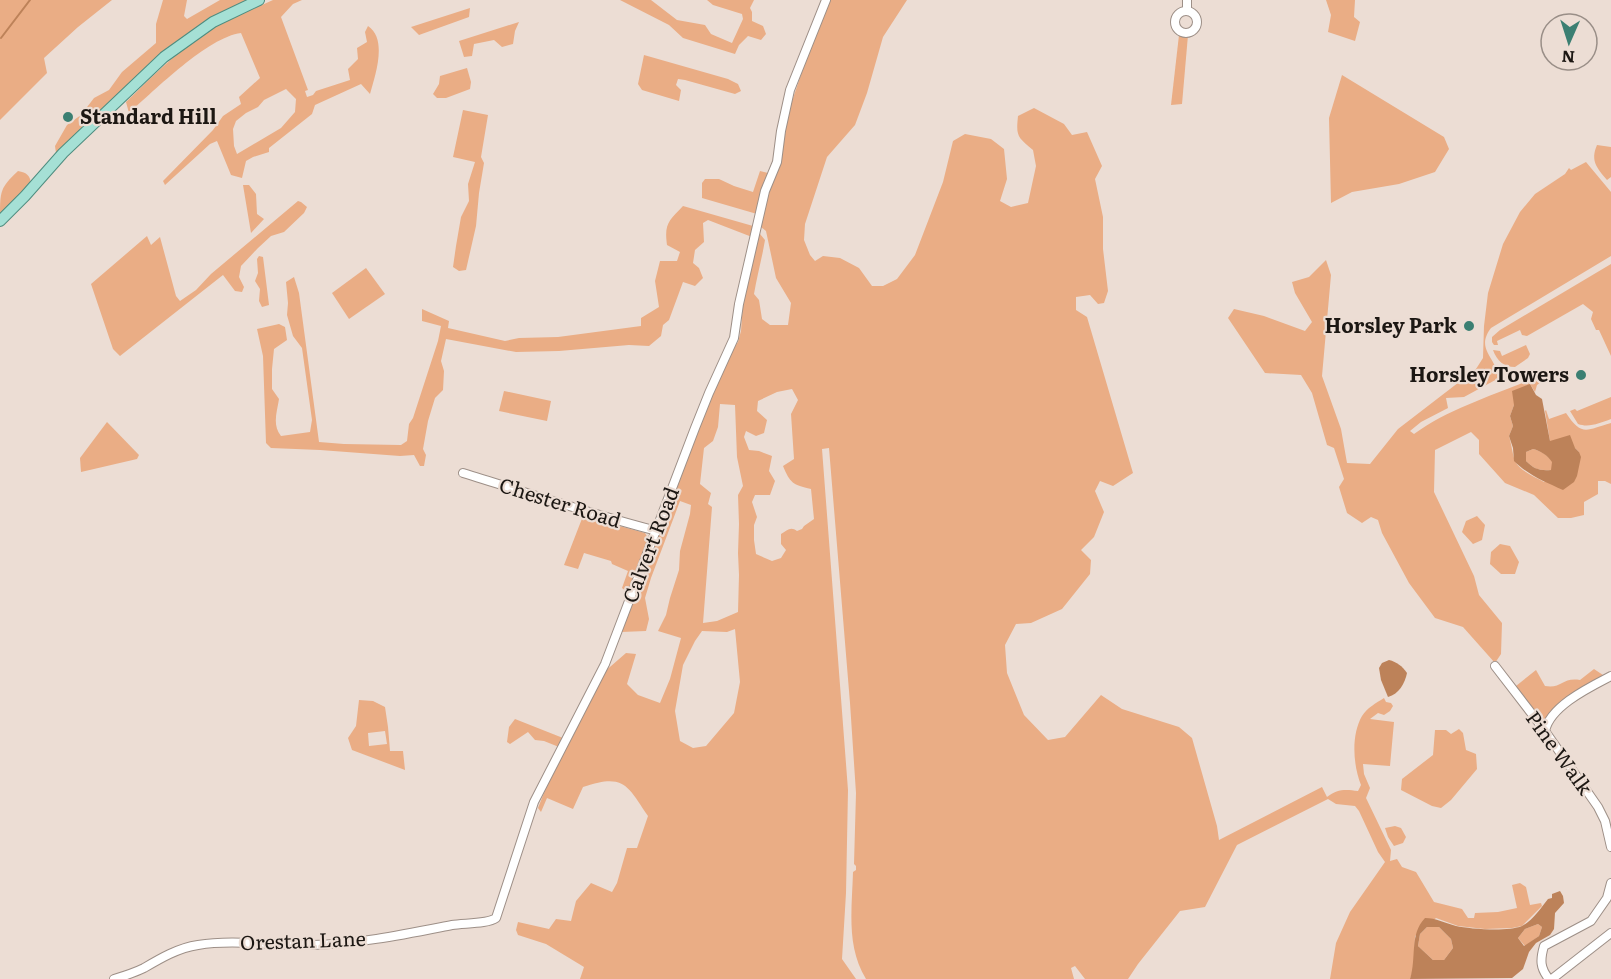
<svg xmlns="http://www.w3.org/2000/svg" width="1611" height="979" viewBox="0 0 1611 979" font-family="Literata,serif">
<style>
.green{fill:#eaad85;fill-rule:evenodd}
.water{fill:#bd8259;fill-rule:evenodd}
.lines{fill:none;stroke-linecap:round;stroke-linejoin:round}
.stream{stroke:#bd8259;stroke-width:2}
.minor-casing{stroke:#9d8f87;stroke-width:10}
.major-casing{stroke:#4e8c7f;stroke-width:12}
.minor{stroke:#fff;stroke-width:8}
.major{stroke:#a5e0d5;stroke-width:10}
.poi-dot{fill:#3b7f72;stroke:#ecddd4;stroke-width:2}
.labels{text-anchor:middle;stroke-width:4.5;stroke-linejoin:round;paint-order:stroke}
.poi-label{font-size:20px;font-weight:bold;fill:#1c1713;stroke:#ecddd4;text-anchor:end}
.street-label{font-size:20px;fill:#1c1713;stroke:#ecddd4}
</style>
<rect width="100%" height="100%" fill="#ecddd4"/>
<g class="green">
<path d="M 0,0 L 112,0 L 78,27 L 44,58 L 47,73 L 0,120 Z"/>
<path d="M 163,0 L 187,0 L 184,16 L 187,19 L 220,0 L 254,0 L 212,19 L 60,153 L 56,153 L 55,146 L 67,125 L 81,115 L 94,98 L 109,90 L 122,72 L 156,43 L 156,24 Z"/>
<path d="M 273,0 L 302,0 L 293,4 L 281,17 L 308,90 L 305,91 L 307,97 L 313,95 L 316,91 L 350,80 L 348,69 L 358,59 L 357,48 L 367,42 L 365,32 L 368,26 C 388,39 375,76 370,94 L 361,84 L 315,105 L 312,114 L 269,148 L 269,152 L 253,157 L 246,161 L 242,178 L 231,175 L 217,141 L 210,144 L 165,185 L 163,181 L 213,130 L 223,116 L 241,104 L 239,97 L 260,78 L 241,33 C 208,37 155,90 129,113 L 126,102 C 151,78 177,51 206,32 C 227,19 251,10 273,0 ZM 286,89 L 296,99 L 295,112 L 281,128 L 237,154 L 234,146 L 233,129 L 236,121 L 246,113 L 258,107 L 264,100 Z"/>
<path d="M 620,0 L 651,0 L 677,20 L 705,25 L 711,34 L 732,43 L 743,19 L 742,14 L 713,5 L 707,0 L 754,0 L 750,8 L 752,12 L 752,21 L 763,26 L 766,34 L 761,40 L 748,36 L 739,45 L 735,54 L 683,38 L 669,25 Z"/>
<path d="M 830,0 L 907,0 L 883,37 L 867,93 L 855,125 L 827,157 L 805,224 L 804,240 L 810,255 L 815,261 L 823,256 L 840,258 L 859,268 L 872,286 L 883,286 L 897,279 L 915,255 L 943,182 L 953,141 L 965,134 L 991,139 L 1004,149 L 1007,179 L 1000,201 L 1011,207 L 1028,203 L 1036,166 L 1033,150 C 1017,137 1016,136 1018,116 L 1034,108 L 1064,124 L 1072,135 L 1087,132 L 1102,166 L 1095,179 L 1103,217 L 1103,249 L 1108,291 L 1104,303 L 1098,304 L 1090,295 L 1076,297 L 1076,310 L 1087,317 L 1133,473 L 1113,486 L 1100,481 L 1095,491 L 1104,512 L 1094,537 L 1081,550 L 1091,560 L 1090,574 L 1062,609 L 1031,623 L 1016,624 L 1005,645 L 1007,673 L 1024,715 L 1048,740 L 1065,737 L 1101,695 L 1122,709 L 1179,727 L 1192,738 L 1217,826 L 1219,840 L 1322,787 L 1327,797 C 1337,789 1345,789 1358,791 L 1361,785 C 1353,765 1351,735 1362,716 C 1367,708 1376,703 1384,698 L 1386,702 L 1391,703 L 1393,706 L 1390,711 L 1384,715 L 1378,713 L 1370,719 L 1394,722 L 1390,766 L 1363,764 L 1364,774 L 1370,788 L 1366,798 L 1391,850 L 1390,861 L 1397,859 L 1402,867 L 1416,872 L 1434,902 L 1462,909 L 1468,918 L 1474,918 L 1475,913 L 1498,912 L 1517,908 L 1512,885 L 1520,883 L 1526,887 L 1530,905 L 1541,903 L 1542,906 L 1522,926 L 1512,928 L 1485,929 L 1458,926 L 1436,918 L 1415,936 L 1414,967 L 1410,979 L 1330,979 L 1336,943 L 1350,912 L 1385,862 L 1378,852 L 1359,811 L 1355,806 L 1336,804 L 1328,799 L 1237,845 L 1205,907 L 1180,911 L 1138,964 L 1128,979 L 1085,979 L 1075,966 L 1071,968 L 1074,979 L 866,979 C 846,946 852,909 853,872 L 856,870 L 856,866 L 854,864 L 856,793 L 850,703 L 829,448 L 822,449 L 848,790 L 846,893 L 842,959 L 856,979 L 580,979 L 584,967 L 546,944 L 518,935 L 516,930 L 518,922 L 549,929 L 556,919 L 571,921 L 576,901 L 591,883 L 612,892 L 617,883 L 627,848 L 637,848 L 648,816 C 627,785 624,773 583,787 L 573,809 L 547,798 L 541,812 L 538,808 L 544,793 L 568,741 L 603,673 L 626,653 L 636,654 L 627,684 L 638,695 L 660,703 L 670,679 L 681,638 L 658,631 L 666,615 L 670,598 L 679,570 L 680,551 L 690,514 L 691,505 L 680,501 L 651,578 L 645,598 L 649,619 L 646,631 L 621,632 L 659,534 L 710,398 L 732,350 L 738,342 L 741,331 L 743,302 L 758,237 L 760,234 L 765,240 C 762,258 757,276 754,294 L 759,300 L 762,319 L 770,325 L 788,325 L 791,303 L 776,278 L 766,231 L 761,227 C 763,211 769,174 781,164 L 788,113 L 808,54 ZM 792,389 L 798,400 L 791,414 L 794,459 L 783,466 C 790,483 793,485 811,489 L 814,519 L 804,526 L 802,529 L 797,531 C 791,526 787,530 781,534 L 781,544 L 786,550 L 781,558 L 772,561 L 756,554 L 754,540 L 754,525 L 757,517 L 752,502 L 755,495 L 770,495 L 775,481 L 769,471 L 772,456 L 759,451 L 749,450 L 744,437 L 746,431 L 756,436 L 764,433 L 767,420 L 757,411 L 758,401 L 777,392 ZM 720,404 L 735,405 L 737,457 L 743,486 L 738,495 L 739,524 L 738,553 L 739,575 L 738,612 L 717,621 L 703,623 L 712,507 L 708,504 L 711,493 L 700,484 L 704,448 L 713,441 L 718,427 ZM 735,629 L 740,682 L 734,713 L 706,746 L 693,748 L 680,741 L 675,711 L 683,665 L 695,641 L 702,631 L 727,632 Z"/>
<path d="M 1326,0 L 1355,0 L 1354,17 L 1360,22 L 1355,41 L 1328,32 L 1331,15 Z"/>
<path d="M 470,8 L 469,17 L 419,35 L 411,27 Z"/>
<path d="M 519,22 L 515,31 L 513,44 L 502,47 L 494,40 L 474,44 L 472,56 L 464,57 L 459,41 Z"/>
<path d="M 1179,35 L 1188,35 L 1182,104 L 1171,105 Z"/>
<path d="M 644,55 L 728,79 L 738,84 L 741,91 L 735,94 L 685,80 L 678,79 L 676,85 L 681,90 L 679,101 L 642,90 L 638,84 Z"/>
<path d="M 467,68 L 471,82 L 470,89 L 446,98 L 437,98 L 433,94 L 439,84 L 440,76 Z"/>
<path d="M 1342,75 L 1444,137 L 1449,149 L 1435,172 L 1399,184 L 1352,192 L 1331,203 L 1329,118 Z"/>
<path d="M 463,110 L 488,115 L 481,157 L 484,163 L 479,193 L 476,226 L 466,270 L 459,271 L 453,267 L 456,246 L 461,217 L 469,201 L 468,184 L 475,162 L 453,157 Z"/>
<path d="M 1597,145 L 1611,147 L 1611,177 L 1607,180 C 1597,168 1590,161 1597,145 Z"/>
<path d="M 1586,162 L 1611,192 L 1611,256 L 1491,328 C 1475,349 1496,357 1499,378 L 1464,397 L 1446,398 L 1448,408 L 1421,422 L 1410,431 L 1414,434 C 1447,410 1488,397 1525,382 L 1540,381 L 1541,382 L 1537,385 L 1535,392 L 1530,384 L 1514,405 L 1510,416 L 1513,426 L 1509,436 C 1511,442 1513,457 1515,461 C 1520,471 1535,477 1544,482 L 1579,452 L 1575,448 L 1550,441 L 1545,411 L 1546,410 L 1549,419 L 1566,413 C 1582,437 1586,430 1611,423 L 1611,484 L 1605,481 L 1598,481 L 1598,494 L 1584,502 L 1584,515 L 1571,518 L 1558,518 L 1534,495 L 1505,483 L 1479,454 L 1479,440 L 1471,432 L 1435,450 L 1434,492 L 1474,576 L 1479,595 L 1502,623 L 1501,654 L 1495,663 L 1463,627 L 1435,618 L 1409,583 L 1382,533 L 1378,520 L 1371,517 L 1362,523 L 1347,513 L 1339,487 L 1344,479 L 1334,448 L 1327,445 L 1312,393 L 1301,375 L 1265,373 L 1228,318 L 1234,309 L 1264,316 L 1305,331 L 1312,322 L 1295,293 L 1292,282 L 1309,277 L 1326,260 L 1331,275 L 1322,376 L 1341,429 L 1347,463 L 1370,464 L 1398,429 L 1476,369 L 1483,358 L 1484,326 L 1488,293 L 1503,244 L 1520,212 L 1535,194 L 1565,174 L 1569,168 L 1571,170 Z"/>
<path d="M 18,171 C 27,173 30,175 31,184 L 0,217 C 0,191 0,188 18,171 Z"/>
<path d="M 760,171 L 768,173 L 757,214 L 702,198 L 702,183 L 705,179 L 719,179 L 734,186 L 753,192 Z"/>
<path d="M 243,185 L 249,185 L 256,194 L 257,214 L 264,219 L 251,233 Z"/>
<path d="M 298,201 L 301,202 L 307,207 L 304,213 L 284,232 L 271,236 L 258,248 L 241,266 L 239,277 L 244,287 L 242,292 L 235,291 L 223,275 L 120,356 L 113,349 L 91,284 L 147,236 L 151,245 L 160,237 L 176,296 L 180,301 L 196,290 L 211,274 Z"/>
<path d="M 683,206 L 753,226 L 752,237 L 708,220 L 703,223 L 704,242 L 695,250 L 693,263 L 699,268 L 703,278 L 695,286 L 683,282 L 669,320 L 663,325 L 661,336 L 649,346 L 629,345 L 559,351 L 516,352 L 446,339 L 441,361 L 444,371 L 443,390 L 435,398 L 428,421 L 423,449 L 426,455 L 424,466 L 420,466 L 414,455 L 400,456 L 320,450 L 271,448 L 266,443 L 263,356 L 257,329 L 279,324 L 285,327 L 287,340 L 274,349 L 272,369 L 272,389 L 279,399 C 277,412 272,425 281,436 L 310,432 L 312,420 L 302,348 L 293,336 L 287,315 L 288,303 L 286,282 L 294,277 L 299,293 L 319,442 L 344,444 L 401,445 L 407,441 L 409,424 L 413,418 L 438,341 L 441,326 L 422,321 L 422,309 L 449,321 L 448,328 L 505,341 L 519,338 L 558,337 L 641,326 L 641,318 L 659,307 L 655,281 L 660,261 L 677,261 L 680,252 L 667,245 C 664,223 669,221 683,206 Z"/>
<path d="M 259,256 L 263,257 L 269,305 L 262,307 L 259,301 L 260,289 L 255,281 L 258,273 L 257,259 Z"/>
<path d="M 1611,264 L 1611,356 L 1599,330 L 1596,330 L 1591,319 L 1593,312 L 1583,304 L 1527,336 L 1522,335 L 1520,330 L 1497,341 L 1498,345 L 1494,345 L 1492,342 L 1492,337 L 1500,330 Z"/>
<path d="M 366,268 L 385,294 L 349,319 L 332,293 Z"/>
<path d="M 1526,345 L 1530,354 L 1528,358 L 1515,367 C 1504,367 1497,361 1493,350 L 1500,351 L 1502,356 Z"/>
<path d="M 504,391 L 551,401 L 547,421 L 499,411 Z"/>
<path d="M 1611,397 L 1611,419 C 1600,423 1589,428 1578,424 L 1570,411 L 1575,409 L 1577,411 Z"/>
<path d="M 107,422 L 139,455 L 137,459 L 81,472 L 80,458 Z"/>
<path d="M 1533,449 C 1541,451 1547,455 1552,461 L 1552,470 C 1540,471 1534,469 1526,461 L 1526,452 Z"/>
<path d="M 583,516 L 645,533 L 649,540 L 631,589 L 626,591 L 622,588 L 628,571 L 612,564 L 611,561 L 584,553 L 578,569 L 564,565 Z"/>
<path d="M 1477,516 L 1485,525 L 1482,540 L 1473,544 L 1462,532 L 1466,521 Z"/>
<path d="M 1500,544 L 1510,546 L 1519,562 L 1515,574 L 1501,574 L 1490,564 L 1491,552 Z"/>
<path d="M 1594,669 L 1603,675 L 1601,680 L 1566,701 L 1545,720 L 1538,720 L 1516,686 L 1536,670 L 1545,686 C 1562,689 1562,677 1580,680 Z"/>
<path d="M 359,700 L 373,701 L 385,707 L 388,727 L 390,751 L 403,751 L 405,770 L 352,750 L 348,738 L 356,726 ZM 385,731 L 387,744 L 369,746 L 368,733 Z"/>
<path d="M 515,719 L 563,738 L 559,747 L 544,741 L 535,740 L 528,732 L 510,744 L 507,742 L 509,727 Z"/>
<path d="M 1459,729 L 1463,733 L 1466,750 L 1476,754 L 1477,769 L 1451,800 L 1441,808 L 1432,806 L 1401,790 L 1402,779 L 1433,755 L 1435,730 L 1446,730 L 1451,734 Z"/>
<path d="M 1395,826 L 1401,828 L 1406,837 L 1403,843 L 1394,846 L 1388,837 L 1385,828 Z"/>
<path d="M 1538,924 L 1542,927 L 1539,936 L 1525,946 L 1518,938 L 1525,929 Z"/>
<path d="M 1427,927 L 1439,927 L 1451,939 L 1453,948 L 1444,960 L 1433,960 L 1418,946 L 1420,934 Z"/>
</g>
<g class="water">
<path d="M 1530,384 L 1536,395 L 1542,399 L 1550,441 L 1570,435 L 1575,448 L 1579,452 L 1581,457 L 1577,476 L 1574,482 L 1563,490 C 1545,482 1528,475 1514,461 L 1513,448 L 1509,436 L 1513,426 L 1510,416 L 1514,405 L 1512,391 ZM 1533,449 C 1541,451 1547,455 1552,462 L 1551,470 C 1540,471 1534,469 1526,461 L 1526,452 Z"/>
<path d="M 1389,660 C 1397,662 1402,666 1407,673 C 1405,683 1399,694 1388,697 L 1381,680 L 1379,668 L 1382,663 Z"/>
<path d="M 1560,891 L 1563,896 L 1564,903 L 1555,913 L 1554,929 L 1550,935 L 1536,943 L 1529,952 L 1523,969 L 1512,978 L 1410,979 C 1417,957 1409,935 1425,918 C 1436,918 1445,923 1456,926 C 1470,929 1508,932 1522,926 C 1532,921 1541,908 1548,899 L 1552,898 L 1552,894 ZM 1538,924 L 1542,927 L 1539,936 L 1524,946 L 1518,938 L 1525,929 ZM 1427,927 L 1439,927 L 1451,939 L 1453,948 L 1444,960 L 1433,960 L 1418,946 L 1420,934 Z"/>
</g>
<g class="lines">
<path class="stream" d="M 1,38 L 30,0"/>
<defs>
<g id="minor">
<path d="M 1187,11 L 1187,0"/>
<circle cx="1186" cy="22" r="11"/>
<path d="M 463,473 C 528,493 591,514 657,531"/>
<path d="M 1495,666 L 1545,731 L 1598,807 L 1605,821 L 1611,847"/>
<path d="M 1545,731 C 1550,706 1590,687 1611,676"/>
<path d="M 114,979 C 124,976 134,973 144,968 C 161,958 178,948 198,945 C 233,939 276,946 312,945 C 359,944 406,934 452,925 C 463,923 488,924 496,918 L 534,802 L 605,664 L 695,428 L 709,393 L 734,338 L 739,304 L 765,191 L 777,162 L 781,131 L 790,90 L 826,0"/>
<path d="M 1549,979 C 1540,968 1540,960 1544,946 L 1591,921 L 1607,898 L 1611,883"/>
<path d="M 1552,979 L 1611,933"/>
</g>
<path id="major" d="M 0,221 L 25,196 L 63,153 L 164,57 L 213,22 L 259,0"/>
</defs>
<use href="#minor" class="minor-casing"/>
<use href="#major" class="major-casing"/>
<use href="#minor" class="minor"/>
<use href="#major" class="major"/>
</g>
<g class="poi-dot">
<circle cx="68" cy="117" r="6"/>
<circle cx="1469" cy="326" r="6"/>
<circle cx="1581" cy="375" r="6"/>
</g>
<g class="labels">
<g class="poi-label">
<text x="80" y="124" text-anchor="start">Standard Hill</text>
<text x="1457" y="333">Horsley Park</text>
<text x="1569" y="382">Horsley Towers</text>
</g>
<g class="street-label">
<text transform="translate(560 503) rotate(17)" y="7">Chester Road</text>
<text transform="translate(651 545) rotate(-69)" y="7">Calvert Road</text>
<text transform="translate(1559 753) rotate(54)" y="7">Pine Walk</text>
<text transform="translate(303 941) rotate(-2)" y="7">Orestan Lane</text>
</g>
</g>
<g transform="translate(1569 42) rotate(183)"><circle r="28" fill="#ecddd4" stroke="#998e87" stroke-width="1.5"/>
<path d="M0-4.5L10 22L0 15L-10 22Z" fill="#3b7f72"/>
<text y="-9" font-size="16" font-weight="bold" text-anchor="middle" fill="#1c1713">N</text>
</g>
</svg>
